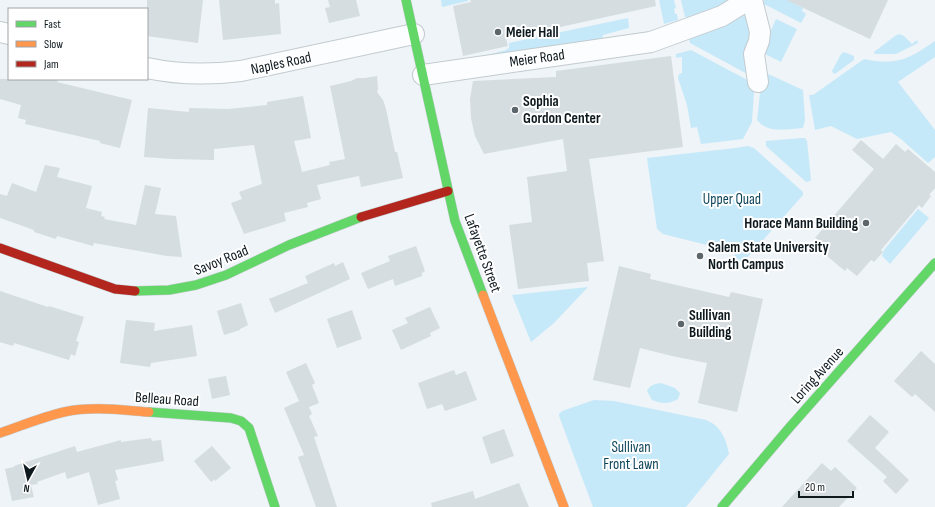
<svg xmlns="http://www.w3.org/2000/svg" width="935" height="507" viewBox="0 0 935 507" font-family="'Sofia Sans Condensed',sans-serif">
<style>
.green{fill:#c6e9fa}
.building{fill:#d5dde1}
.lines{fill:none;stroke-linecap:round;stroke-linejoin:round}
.street-casing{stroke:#c3cbcf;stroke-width:22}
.fast-casing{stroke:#c3cbcf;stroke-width:10}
.slow-casing{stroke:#c3cbcf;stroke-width:10}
.jam-casing{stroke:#c3cbcf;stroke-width:10}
.street{stroke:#fcfdfe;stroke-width:20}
.fast{stroke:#63d668;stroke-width:9}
.slow{stroke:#ff974d;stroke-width:9}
.jam{stroke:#b3261e;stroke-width:9}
.poi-dot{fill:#5c666a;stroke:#fff;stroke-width:1.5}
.labels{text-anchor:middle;stroke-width:4;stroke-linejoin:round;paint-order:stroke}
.poi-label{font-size:15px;font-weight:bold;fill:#0e191e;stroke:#fff;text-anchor:start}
.street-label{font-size:15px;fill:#0e191e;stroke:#fff}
.park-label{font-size:15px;fill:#0e455b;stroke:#fff}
</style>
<rect width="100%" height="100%" fill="#eef4f7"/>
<g class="green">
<path d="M 441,0 L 468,0 L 468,1 L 442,7 Z"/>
<path d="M 659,0 L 674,0 L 676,8 L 674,9 L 675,14 L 677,14 L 678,20 L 664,24 Z"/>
<path d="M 681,0 L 733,0 C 721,7 698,18 685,17 Z"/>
<path d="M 764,0 L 795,0 L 793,3 L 803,8 L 802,11 L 806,14 L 801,23 L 764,4 Z"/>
<path d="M 746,12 L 754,39 L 749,75 L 690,43 L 689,38 Z"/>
<path d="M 628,18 L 629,28 L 603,35 L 602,41 L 487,55 L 506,50 L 509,48 L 509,43 Z"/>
<path d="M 776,19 L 797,29 L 781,62 L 761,52 Z"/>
<path d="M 899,34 L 904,36 L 912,44 L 917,40 L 918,43 L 896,54 L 875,54 L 874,52 L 895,36 Z"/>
<path d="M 935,41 L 935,57 L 898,82 L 935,130 L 935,157 L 928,163 L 901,139 L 891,132 L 857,139 L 831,126 L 815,130 L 809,95 L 813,95 L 864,59 C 897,66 909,59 935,41 Z"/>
<path d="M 691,50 L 753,83 L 754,92 L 752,122 L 743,139 L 701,144 L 697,127 L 691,128 L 687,105 L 678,78 L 679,74 L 682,73 L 682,57 L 676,58 L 676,54 Z"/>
<path d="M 844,52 L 854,56 L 854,60 L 835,74 L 833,73 L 832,71 L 841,54 Z"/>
<path d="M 768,74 L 803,90 L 805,120 L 803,128 C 788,129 768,134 757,120 L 761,84 L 764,84 Z"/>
<path d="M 801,138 L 805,138 L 807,141 L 811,179 L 810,181 L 806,182 L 804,180 L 766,146 L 766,141 Z"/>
<path d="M 748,146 L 754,148 L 803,192 L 803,195 L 748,257 L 736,269 L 734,268 L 735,252 L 663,234 L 657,229 L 647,158 L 735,148 Z"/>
<path d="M 918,209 L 929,218 L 890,264 L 882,256 L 884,250 Z"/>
<path d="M 588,287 L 554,323 L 531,342 L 512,295 Z"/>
<path d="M 661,383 L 675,388 L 680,393 L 678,399 C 669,404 662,404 652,400 L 647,391 C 650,385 654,384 661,383 Z"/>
<path d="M 594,400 L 614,401 L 706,420 C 721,426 726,439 729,454 L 686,507 L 593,507 L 559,416 L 559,414 L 562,411 Z"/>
</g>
<g class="building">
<path d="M 147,0 L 203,0 L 198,43 L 147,36 Z"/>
<path d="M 219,0 L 275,0 L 275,4 L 279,3 L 281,34 L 223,40 Z"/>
<path d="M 328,0 L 356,0 L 360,16 L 329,23 L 325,8 L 330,7 Z"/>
<path d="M 470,0 L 655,0 L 656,6 L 506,39 L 508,46 L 463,56 L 453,6 L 471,2 Z"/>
<path d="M 786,0 L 888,0 L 870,39 Z"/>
<path d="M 671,56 L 683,147 L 589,159 L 604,261 L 587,263 L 589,281 L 518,289 L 509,225 L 532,222 L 527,177 L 567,171 L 563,139 L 484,154 L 475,136 L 471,118 L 470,99 L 473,81 L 556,77 L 556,71 Z"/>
<path d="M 377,76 L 378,89 L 377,92 L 383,100 L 386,109 L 395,152 L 397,152 L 403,178 L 361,187 L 359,176 L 317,185 L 321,199 L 307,203 L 308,207 L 284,213 L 286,221 L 244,234 L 231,203 L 242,199 L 239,192 L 262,184 L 254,145 L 214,149 L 214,160 L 172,159 L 144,157 L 148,108 L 189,112 L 189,108 L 228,109 L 267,105 L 267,102 L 303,96 L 311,138 L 294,141 L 302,172 L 330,165 L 329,162 L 345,159 L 330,86 L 351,81 L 357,78 L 365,78 Z"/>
<path d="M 0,79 L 58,79 L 57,82 L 132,100 L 120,148 L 100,143 L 100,141 L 25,124 L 26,120 L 18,118 L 21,105 L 0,99 Z"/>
<path d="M 861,140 L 883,159 L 896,144 L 905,152 L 908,149 L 935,172 L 935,188 L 929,195 L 931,196 L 922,208 L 919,205 L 881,250 L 883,252 L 874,262 L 871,260 L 857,276 L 847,268 L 845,271 L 821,251 L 825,246 L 815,238 L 874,169 L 852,150 Z"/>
<path d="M 45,165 L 60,168 L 57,177 L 92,186 L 86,208 L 102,212 L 101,216 L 105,217 L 104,219 L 136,225 L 145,185 L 161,188 L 155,214 L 176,216 L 182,257 L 167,256 L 94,243 L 93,246 L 57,236 L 56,239 L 34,232 L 34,230 L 0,218 L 0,194 L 7,196 L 12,183 L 36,192 Z"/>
<path d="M 416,246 L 425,271 L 422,273 L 422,276 L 395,286 L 393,279 L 368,289 L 361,273 L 390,261 L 388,256 Z"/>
<path d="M 343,262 L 350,279 L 275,313 L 269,299 L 308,283 L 305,276 L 334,263 L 335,266 Z"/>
<path d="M 619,266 L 651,274 L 650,279 L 729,297 L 731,292 L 763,299 L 737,412 L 698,403 L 707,363 L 672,356 L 640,348 L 630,388 L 593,380 Z"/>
<path d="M 0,291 L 48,307 L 49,306 L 84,317 L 76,341 L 79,342 L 75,356 L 71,354 L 69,360 L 14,343 L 13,346 L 0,342 Z"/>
<path d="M 241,303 L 248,325 L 240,329 L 240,330 L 224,335 L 217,311 Z"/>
<path d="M 430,307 L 440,328 L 430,333 L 431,336 L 401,350 L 392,330 L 408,323 L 405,318 Z"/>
<path d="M 352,310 L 362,339 L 337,348 L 327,319 Z"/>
<path d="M 126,320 L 155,323 L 154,331 L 192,325 L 197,356 L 151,363 L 150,367 L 120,363 Z"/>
<path d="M 921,351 L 935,364 L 935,412 L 915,394 L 912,397 L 894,381 Z"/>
<path d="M 306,363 L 315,383 L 312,385 L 319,403 L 309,407 L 312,414 L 309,416 L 318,436 L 314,437 L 337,507 L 316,507 L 298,457 L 304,455 L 284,408 L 299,401 L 286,372 Z"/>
<path d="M 454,370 L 456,375 L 466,371 L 477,400 L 445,411 L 442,404 L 427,409 L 418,383 Z"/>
<path d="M 226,376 L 230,395 L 212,399 L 208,379 Z"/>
<path d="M 870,415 L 889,432 L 875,448 L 909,480 L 896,494 L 883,481 L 887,477 L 847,441 Z"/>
<path d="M 504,429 L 514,456 L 491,464 L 482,437 Z"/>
<path d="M 151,438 L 152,441 L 161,440 L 164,461 L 115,470 L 118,480 L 115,481 L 120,499 L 98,505 L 89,472 L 67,479 L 65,472 L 37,482 L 38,484 L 31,485 L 34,497 L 12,501 L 5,469 L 14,467 L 14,466 L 75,446 L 77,452 L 121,440 L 121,442 Z"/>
<path d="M 212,446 L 231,468 L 215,481 L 215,479 L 211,482 L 194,461 Z"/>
<path d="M 822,463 L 831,471 L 835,467 L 857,488 L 839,507 L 782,507 Z"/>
<path d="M 519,483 L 529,507 L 432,507 L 431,503 L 473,491 L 475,499 Z"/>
</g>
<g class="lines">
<defs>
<g id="street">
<path d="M 752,0 L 760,32 L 759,41 L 754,54 L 758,82"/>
<path d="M 0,32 L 9,34"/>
<path d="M 147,68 C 179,75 209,75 241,71 L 414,34"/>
<path d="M 423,75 L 651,42 L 722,16 L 748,0"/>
</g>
<g id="fast">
<path d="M 406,0 L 455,221 L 483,295"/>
<path d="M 135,291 L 169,290 L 196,285 L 226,275 L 289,245 L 361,217"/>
<path d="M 149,412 L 231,418 L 241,421 L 249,428 L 275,507"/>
<path d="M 722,507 L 789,428 L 935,263"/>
</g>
<g id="slow">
<path d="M 483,295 L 564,507"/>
<path d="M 0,433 C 21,426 42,417 64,412 C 92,406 121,410 149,412"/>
</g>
<g id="jam">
<path d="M 361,217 L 448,191"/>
<path d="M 0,248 L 115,289 L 135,291"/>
</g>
</defs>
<use href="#street" class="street-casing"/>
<use href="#fast" class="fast-casing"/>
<use href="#slow" class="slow-casing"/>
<use href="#jam" class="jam-casing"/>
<use href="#street" class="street"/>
<use href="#fast" class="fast"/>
<use href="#slow" class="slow"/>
<use href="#jam" class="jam"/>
</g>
<g class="poi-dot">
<circle cx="498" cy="32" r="4"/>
<circle cx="515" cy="110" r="4"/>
<circle cx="866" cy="223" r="4"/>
<circle cx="700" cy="256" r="4"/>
<circle cx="681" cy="324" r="4"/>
</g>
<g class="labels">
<g class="poi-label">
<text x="506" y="37">Meier Hall</text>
<text x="523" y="106">Sophia<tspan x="523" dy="17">Gordon Center</tspan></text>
<text x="858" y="228" text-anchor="end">Horace Mann Building</text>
<text x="708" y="252">Salem State University<tspan x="708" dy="17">North Campus</tspan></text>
<text x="689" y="320">Sullivan<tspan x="689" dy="17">Building</tspan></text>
</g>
<g class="street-label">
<text transform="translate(537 58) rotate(-8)" y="5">Meier Road</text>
<text transform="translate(281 63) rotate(-12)" y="5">Naples Road</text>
<text transform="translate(483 253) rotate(70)" y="5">Lafayette Street</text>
<text transform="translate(221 260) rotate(-22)" y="5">Savoy Road</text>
<text transform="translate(817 375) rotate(-48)" y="5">Loring Avenue</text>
<text transform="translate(167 399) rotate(4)" y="5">Belleau Road</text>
</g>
<g class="park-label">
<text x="732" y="204">Upper Quad</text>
<text x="631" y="452">Sullivan<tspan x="631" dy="17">Front Lawn</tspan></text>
</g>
</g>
<rect x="8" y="8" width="140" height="72" fill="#ffffff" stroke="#9fa3a5"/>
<rect x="16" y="21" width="20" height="6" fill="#63d668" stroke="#9fa3a5"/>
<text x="44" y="28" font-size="12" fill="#0e191e">Fast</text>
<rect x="16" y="41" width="20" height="6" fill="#ff974d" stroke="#9fa3a5"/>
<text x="44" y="48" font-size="12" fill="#0e191e">Slow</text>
<rect x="16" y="61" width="20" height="6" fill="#b3261e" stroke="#9fa3a5"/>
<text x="44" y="68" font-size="12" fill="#0e191e">Jam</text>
<g transform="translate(28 479) rotate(188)" stroke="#ffffff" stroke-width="3" paint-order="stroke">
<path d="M0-3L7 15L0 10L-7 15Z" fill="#0e191e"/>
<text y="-6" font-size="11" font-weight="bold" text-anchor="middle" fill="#0e191e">N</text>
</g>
<path d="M799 491v6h54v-6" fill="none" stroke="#0e191e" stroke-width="2"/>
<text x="805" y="491" font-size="12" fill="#0e191e" stroke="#ffffff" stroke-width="3" paint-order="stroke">20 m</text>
</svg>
